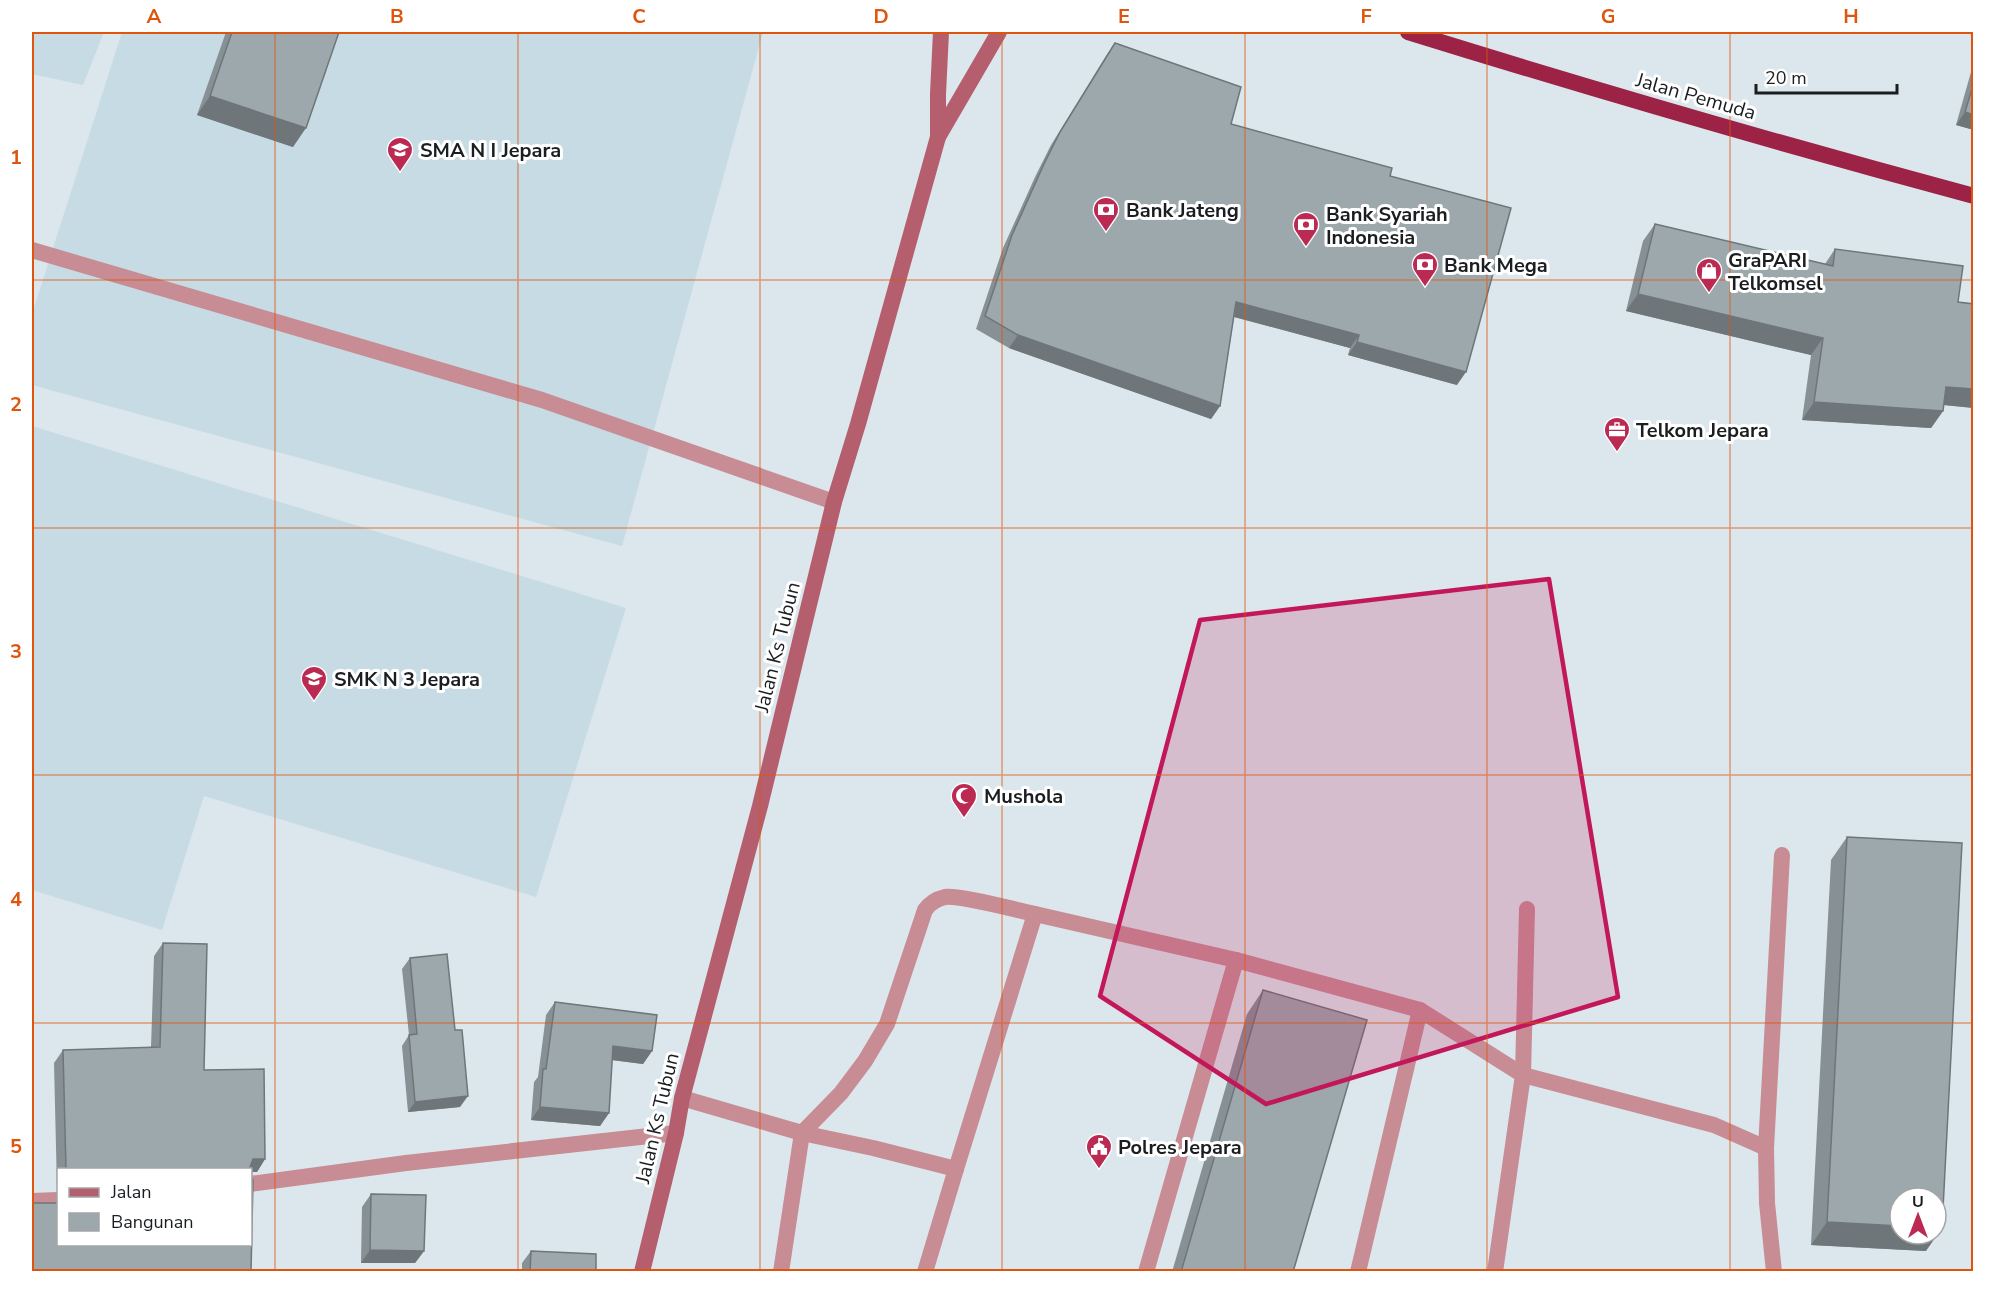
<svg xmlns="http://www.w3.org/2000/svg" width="2005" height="1303" viewBox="0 0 2005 1303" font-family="'Nunito Sans',sans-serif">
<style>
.built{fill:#c7dbe4}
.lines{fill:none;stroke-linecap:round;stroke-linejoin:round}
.service{stroke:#c88c94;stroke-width:16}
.minor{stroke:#c88c94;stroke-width:16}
.secondary{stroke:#b55e6d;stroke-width:16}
.trunk{stroke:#9c2346;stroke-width:16}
.wall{fill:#879095}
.shaded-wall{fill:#6e7679}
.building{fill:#9da8ad;stroke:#6e7679;stroke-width:1.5}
.marked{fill:#c2185b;fill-opacity:0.2;stroke:#c2185b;stroke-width:4.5;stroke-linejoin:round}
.grid{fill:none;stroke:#de560d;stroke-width:1.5;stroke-opacity:0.55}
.labels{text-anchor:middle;stroke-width:6;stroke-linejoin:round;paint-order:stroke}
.street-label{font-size:20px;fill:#1a1e20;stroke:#fff}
.poi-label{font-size:20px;font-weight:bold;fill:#1a1e20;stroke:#fff;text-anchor:start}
.neatline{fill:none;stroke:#de560d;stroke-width:2}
.grid-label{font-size:20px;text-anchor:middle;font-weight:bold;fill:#de560d}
</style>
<rect width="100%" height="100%" fill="#dbe7ec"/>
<g class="built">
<path d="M 32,32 L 104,32 L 83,85 L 32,74 Z"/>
<path d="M 122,32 L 763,32 L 622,546 L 32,385 L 32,314 Z"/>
<path d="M 32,426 L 626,608 L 536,897 L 204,796 L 162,930 L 32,890 Z"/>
</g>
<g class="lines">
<g class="service">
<path d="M 682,1098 L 802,1133 L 873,1148 L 956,1169 L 1035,914 L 1236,960 L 1420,1010 L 1523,1075 L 1714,1125 L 1766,1148"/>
<path d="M 781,1272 L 802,1133 L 841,1093 L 865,1061 L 887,1024 L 925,910 C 930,903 936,899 945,897 C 960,895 1016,910 1035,914"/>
<path d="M 925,1272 L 956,1169"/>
<path d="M 1146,1272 L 1236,960"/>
<path d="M 1358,1272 L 1420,1010"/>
<path d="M 1495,1272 L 1523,1075 L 1527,909"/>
<path d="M 1774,1272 L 1767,1203 L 1766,1148 L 1782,855"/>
</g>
<g class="minor">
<path d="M 32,250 L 542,400 L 834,502"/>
<path d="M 250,1184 L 406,1163 L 676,1133"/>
<path d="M 32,1201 L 58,1200"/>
</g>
<g class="secondary">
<path d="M 938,137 L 999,32"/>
<path d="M 642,1272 L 676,1133 L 682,1098 L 760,806 L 834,502 L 858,424 L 938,137 L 938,94 L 941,32"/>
</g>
<path class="trunk" d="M 1408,32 C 1595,90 1784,145 1974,196"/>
</g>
<g class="wall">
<path d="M 226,32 L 339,32 L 293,147 L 197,115 Z"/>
<path d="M 1115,43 L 1231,124 L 1390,176 L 1457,385 L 1348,355 L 1350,348 L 1234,317 L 1220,406 L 1211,419 L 1009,348 L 976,329 L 1003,248 L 1035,177 L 1051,145 L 1106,56 Z"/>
<path d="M 1974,69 L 1974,130 L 1956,125 L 1971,72 Z"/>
<path d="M 1655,224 L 1825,264 L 1835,249 L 1958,302 L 1974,304 L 1974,408 L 1944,405 L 1943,411 L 1931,428 L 1802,420 L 1811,355 L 1626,311 L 1643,241 Z"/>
<path d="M 1847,837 L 1926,1251 L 1811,1245 L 1831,860 Z"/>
<path d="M 163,943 L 204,1070 L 265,1159 L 257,1172 L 250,1172 L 250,1170 L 58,1170 L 58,1190 L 57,1190 L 54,1063 L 63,1050 L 151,1047 L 154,956 Z"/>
<path d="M 410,958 L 460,1107 L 408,1112 L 402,1046 L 409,1035 L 402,969 Z"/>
<path d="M 1263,990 L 1293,1272 L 1172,1272 L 1247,1014 Z"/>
<path d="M 555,1002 L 652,1051 L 643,1064 L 612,1060 L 609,1113 L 600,1126 L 531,1120 L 534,1082 L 538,1077 L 546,1015 Z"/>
<path d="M 371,1194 L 424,1251 L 415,1263 L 361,1263 L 362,1207 Z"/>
<path d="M 531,1251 L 596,1272 L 522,1272 L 522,1263 Z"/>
</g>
<g class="shaded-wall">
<path d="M 210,96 L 306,128 L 293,147 L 197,115 Z"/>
<path d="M 1965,112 L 1974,115 L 1974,130 L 1956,125 Z"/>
<path d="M 1638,294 L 1823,338 L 1811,355 L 1626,311 Z"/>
<path d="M 1236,302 L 1359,335 L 1350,348 L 1227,315 Z"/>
<path d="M 1018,335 L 1220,406 L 1211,419 L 1009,348 Z"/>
<path d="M 1357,342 L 1466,372 L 1457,385 L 1348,355 Z"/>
<path d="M 1946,387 L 1974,389 L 1974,408 L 1934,404 Z"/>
<path d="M 1814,402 L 1943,411 L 1931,428 L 1802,420 Z"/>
<path d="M 613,1046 L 652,1051 L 643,1064 L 604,1059 Z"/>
<path d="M 468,1096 L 460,1107 L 408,1112 L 415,1102 Z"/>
<path d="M 540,1107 L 609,1113 L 600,1126 L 531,1120 Z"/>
<path d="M 253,1159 L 265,1159 L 257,1172 L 250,1172 L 250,1170 L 246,1170 Z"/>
<path d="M 1827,1222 L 1900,1226 L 1900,1234 L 1936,1234 L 1936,1227 L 1942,1228 L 1926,1251 L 1811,1245 Z"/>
<path d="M 370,1250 L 424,1251 L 415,1263 L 361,1263 Z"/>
</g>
<g class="building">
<path d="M 232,32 L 339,32 L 306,128 L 210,96 Z"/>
<path d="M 1115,43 L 1241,87 L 1231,124 L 1392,168 L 1390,176 L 1511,208 L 1466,372 L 1357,342 L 1359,335 L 1236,302 L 1220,406 L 1018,335 L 985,316 L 1012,235 L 1044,164 L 1060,132 Z"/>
<path d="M 1974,82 L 1974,115 L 1965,112 Z"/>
<path d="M 1655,224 L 1833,266 L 1835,249 L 1963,266 L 1958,302 L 1974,304 L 1974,389 L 1946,387 L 1943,411 L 1814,402 L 1823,338 L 1638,294 Z"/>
<path d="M 1847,837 L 1962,843 L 1942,1228 L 1936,1227 L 1936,1198 L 1900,1198 L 1900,1226 L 1827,1222 Z"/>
<path d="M 163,943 L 207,944 L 204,1070 L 264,1069 L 265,1159 L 253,1159 L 249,1170 L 66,1170 L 63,1050 L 160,1047 Z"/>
<path d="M 447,954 L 455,1030 L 462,1030 L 468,1096 L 415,1102 L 409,1035 L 417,1034 L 410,958 Z"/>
<path d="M 1263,990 L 1367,1020 L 1293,1272 L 1181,1272 Z"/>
<path d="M 555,1002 L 657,1015 L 652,1051 L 613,1046 L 609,1113 L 540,1107 L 543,1069 L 546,1069 Z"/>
<path d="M 250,1176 L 253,1180 L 251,1272 L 32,1272 L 32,1203 L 58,1203 L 58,1245 L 250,1245 Z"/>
<path d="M 371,1194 L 426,1195 L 424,1251 L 370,1250 Z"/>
<path d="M 531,1251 L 596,1254 L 596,1272 L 530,1272 Z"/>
</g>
<path class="marked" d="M 1549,579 L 1618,997 L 1266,1104 L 1100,996 L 1200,620 Z"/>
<path class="grid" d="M 275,32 L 275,1272M 518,32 L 518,1272M 760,32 L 760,1272M 1002,32 L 1002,1272M 1245,32 L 1245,1272M 1487,32 L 1487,1272M 1730,32 L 1730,1272M 32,280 L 1974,280M 32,528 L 1974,528M 32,775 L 1974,775M 32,1023 L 1974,1023"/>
<defs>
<symbol id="school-pin" viewBox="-11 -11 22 30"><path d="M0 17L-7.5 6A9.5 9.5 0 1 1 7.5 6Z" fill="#ba2a52" stroke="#fff"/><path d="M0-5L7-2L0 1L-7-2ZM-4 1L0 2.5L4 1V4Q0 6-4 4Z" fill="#fff"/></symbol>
<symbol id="bank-pin" viewBox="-11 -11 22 30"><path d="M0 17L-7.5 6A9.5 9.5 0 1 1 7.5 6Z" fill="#ba2a52" stroke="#fff"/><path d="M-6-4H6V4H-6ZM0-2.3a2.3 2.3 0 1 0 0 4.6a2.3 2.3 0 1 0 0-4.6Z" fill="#fff"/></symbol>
<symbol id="shop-pin" viewBox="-11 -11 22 30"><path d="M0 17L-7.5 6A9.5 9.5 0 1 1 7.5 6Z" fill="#ba2a52" stroke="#fff"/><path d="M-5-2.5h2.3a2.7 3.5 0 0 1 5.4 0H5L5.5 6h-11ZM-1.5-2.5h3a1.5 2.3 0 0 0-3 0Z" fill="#fff"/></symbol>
<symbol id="office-pin" viewBox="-11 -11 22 30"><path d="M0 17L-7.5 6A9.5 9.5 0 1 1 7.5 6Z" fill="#ba2a52" stroke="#fff"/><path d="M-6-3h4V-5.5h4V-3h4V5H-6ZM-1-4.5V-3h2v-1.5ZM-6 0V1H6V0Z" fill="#fff"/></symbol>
<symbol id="mosque-pin" viewBox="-11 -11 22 30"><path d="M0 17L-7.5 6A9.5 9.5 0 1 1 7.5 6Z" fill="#ba2a52" stroke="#fff"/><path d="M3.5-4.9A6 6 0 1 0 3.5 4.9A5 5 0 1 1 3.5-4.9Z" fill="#fff"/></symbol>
<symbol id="civic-pin" viewBox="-11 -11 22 30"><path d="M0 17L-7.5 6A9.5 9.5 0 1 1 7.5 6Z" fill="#ba2a52" stroke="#fff"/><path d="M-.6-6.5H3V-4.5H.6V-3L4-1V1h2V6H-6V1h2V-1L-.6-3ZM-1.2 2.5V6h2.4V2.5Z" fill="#fff"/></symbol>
</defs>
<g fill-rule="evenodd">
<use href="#school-pin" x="385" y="135" width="30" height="40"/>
<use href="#bank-pin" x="1091" y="195" width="30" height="40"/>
<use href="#bank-pin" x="1291" y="210" width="30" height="40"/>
<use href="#bank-pin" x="1410" y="250" width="30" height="40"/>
<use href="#shop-pin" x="1694" y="256" width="30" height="40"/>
<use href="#office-pin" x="1602" y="415" width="30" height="40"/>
<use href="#school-pin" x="299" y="664" width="30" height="40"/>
<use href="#mosque-pin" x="949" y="781" width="30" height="40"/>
<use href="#civic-pin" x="1084" y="1132" width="30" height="40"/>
</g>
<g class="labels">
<g class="street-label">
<text transform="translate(1696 96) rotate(16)" y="7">Jalan Pemuda</text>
<text transform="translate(777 647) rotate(-76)" y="7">Jalan Ks Tubun</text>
<text transform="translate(657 1118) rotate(-77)" y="7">Jalan Ks Tubun</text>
</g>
<g class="poi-label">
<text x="420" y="157">SMA N I Jepara</text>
<text x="1126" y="217">Bank Jateng</text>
<text x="1326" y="221">Bank Syariah<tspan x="1326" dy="23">Indonesia</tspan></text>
<text x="1728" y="267">GraPARI<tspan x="1728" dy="23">Telkomsel</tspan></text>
<text x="1444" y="272">Bank Mega</text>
<text x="1636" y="437">Telkom Jepara</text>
<text x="334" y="686">SMK N 3 Jepara</text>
<text x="984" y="803">Mushola</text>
<text x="1118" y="1154">Polres Jepara</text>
</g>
</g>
<rect width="2005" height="1303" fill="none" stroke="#ffffff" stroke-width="66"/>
<rect x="57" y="1168" width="195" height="78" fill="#ffffff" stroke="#a3a5a6" stroke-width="1.5"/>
<rect x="69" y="1188" width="30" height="9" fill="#b55e6d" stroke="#a3a5a6" stroke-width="1.5"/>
<text x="111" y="1198" font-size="18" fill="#1a1e20">Jalan</text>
<rect x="69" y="1213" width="30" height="18" fill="#9da8ad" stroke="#a3a5a6" stroke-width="1.5"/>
<text x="111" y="1228" font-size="18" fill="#1a1e20">Bangunan</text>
<g transform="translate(1918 1216)"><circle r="28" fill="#ffffff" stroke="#a3a5a6" stroke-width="1.5"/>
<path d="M0-4.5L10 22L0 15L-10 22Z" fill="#ba2a52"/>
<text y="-9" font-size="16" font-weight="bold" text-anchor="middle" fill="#1a1e20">U</text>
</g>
<path d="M1756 84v9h141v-9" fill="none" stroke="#1a1e20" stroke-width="3"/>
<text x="1765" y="84" font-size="18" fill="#1a1e20" stroke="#ffffff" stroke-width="4.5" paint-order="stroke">20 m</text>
<rect x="33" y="33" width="1939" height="1237" class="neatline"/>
<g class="grid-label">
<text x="154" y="23">A</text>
<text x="397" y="23">B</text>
<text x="639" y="23">C</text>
<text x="881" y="23">D</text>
<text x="1124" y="23">E</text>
<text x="1366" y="23">F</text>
<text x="1608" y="23">G</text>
<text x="1851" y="23">H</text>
<text x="16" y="164">1</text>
<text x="16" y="411">2</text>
<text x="16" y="658">3</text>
<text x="16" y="906">4</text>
<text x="16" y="1153">5</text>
</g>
</svg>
